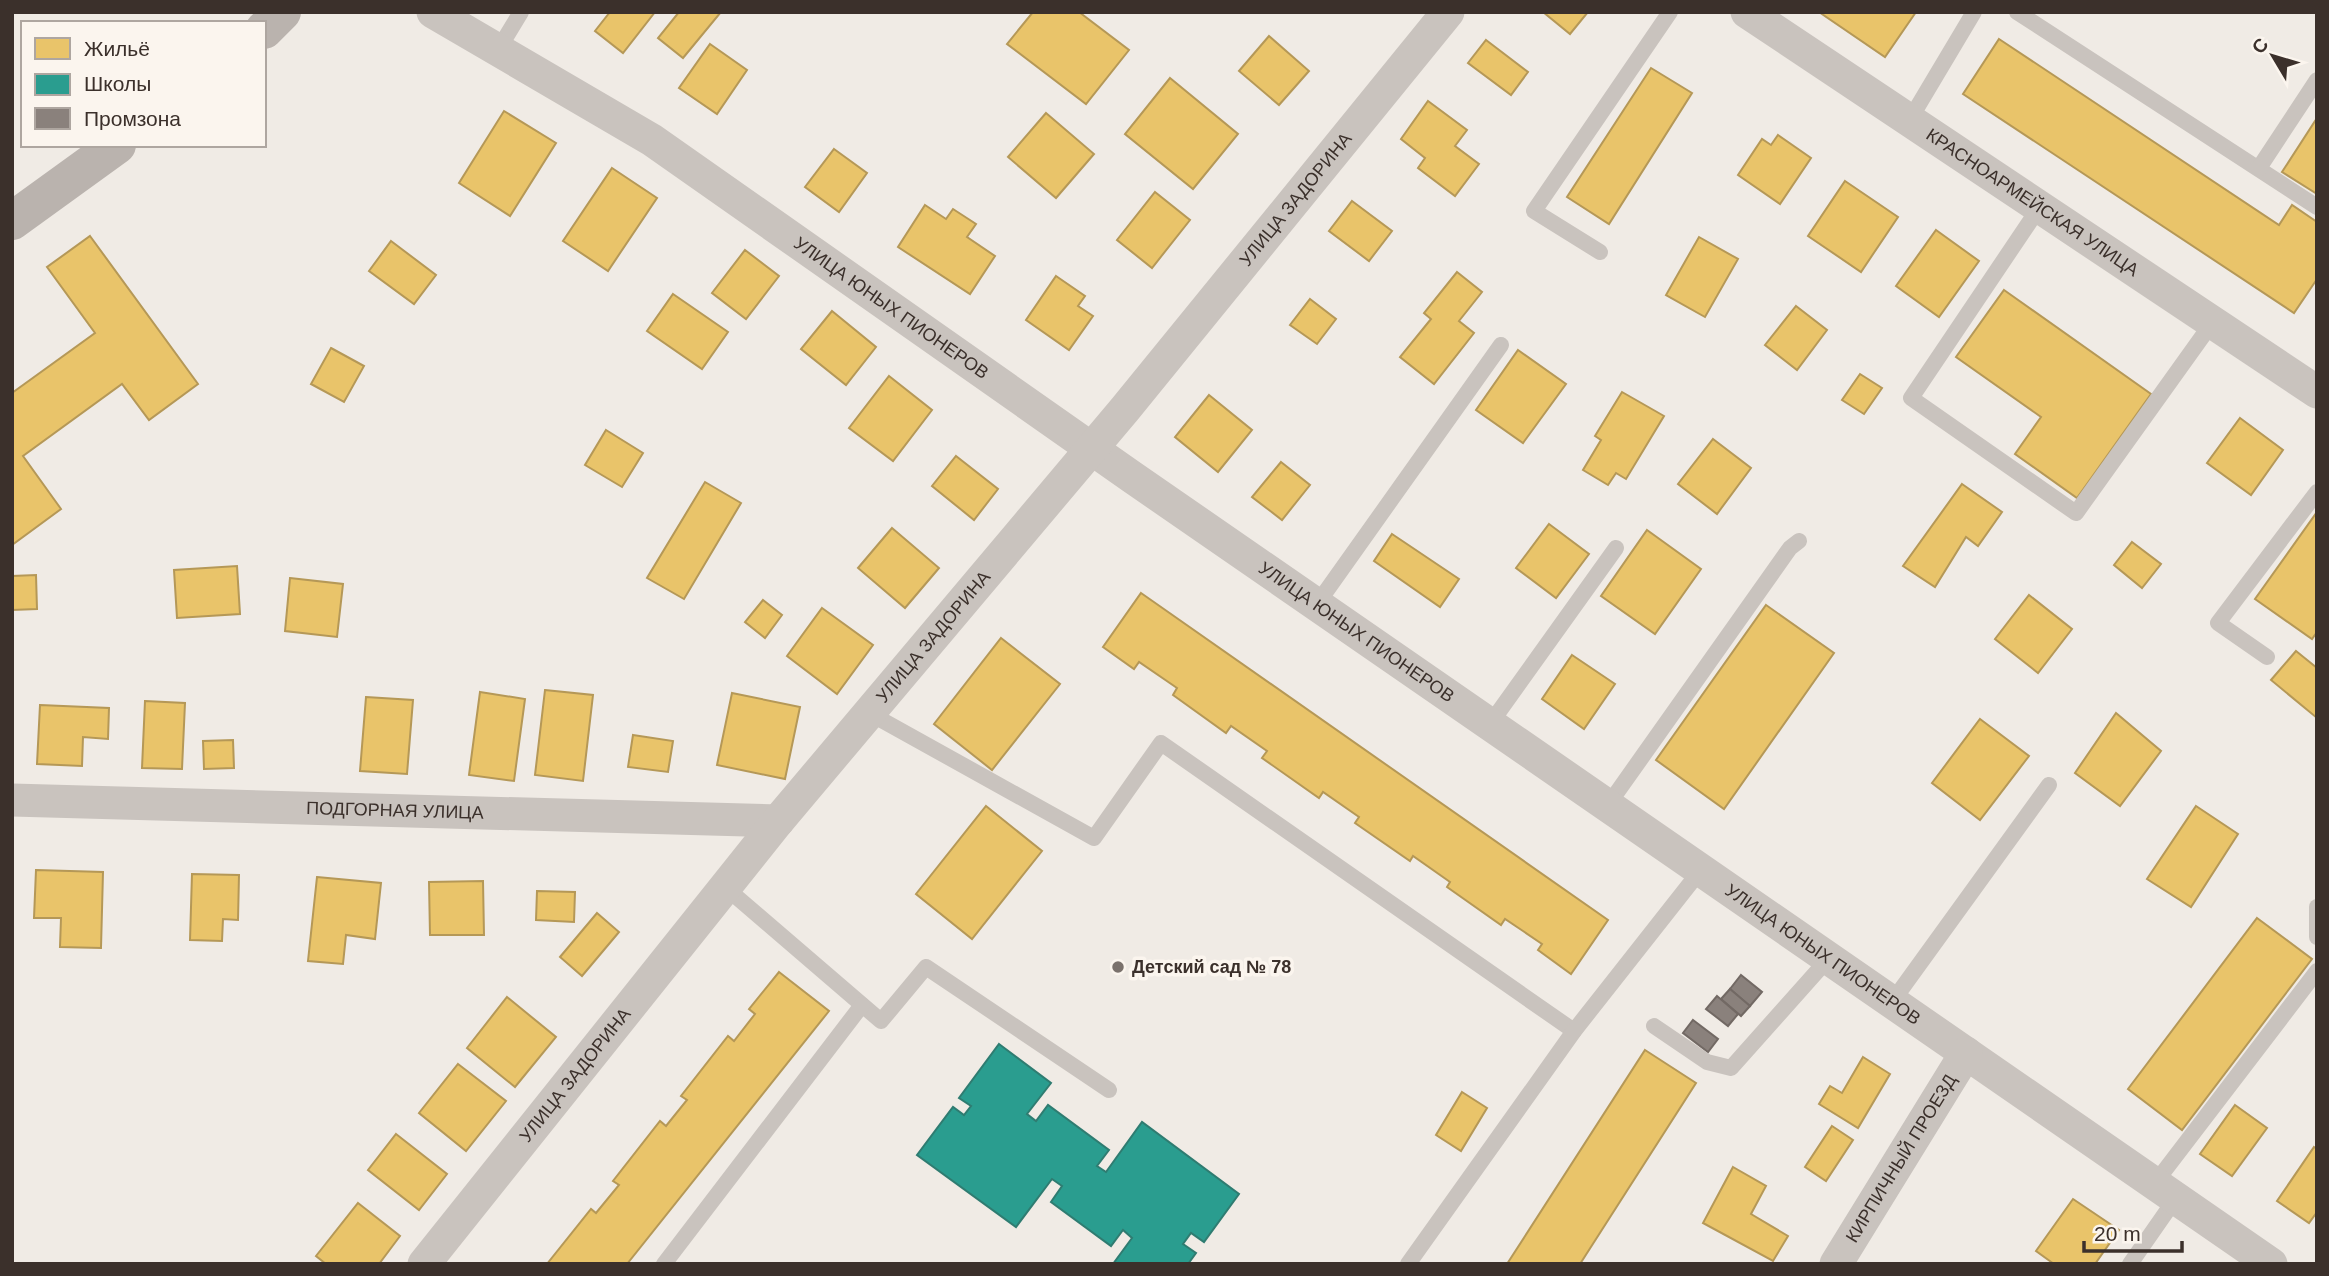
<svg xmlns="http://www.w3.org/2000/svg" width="2329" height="1276" viewBox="0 0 2329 1276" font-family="Helvetica,sans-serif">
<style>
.homes{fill:#e9c46a;stroke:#b59857;stroke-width:2}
.schools{fill:#2a9d8f;stroke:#2f7c71;stroke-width:2}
.industry{fill:#8a817c;stroke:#726964;stroke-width:2}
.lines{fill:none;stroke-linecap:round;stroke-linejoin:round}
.lane{stroke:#c9c3be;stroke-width:16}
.street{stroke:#c9c3be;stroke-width:33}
.secondary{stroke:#bab3ae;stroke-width:38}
.poi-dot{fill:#7a716c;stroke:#fbf5ee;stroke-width:2.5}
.labels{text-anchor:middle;stroke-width:7;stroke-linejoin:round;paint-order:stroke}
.street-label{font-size:18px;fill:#3b302b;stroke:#fbf5ee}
.poi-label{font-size:18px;font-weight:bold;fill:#3b302b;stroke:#fbf5ee;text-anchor:start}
</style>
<rect width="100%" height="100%" fill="#f0ebe5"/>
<g class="homes">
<path d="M 610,12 L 655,12 L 623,53 L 595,31 Z"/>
<path d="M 679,12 L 721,12 L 683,58 L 658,38 Z"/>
<path d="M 1033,12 L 1079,12 L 1129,50 L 1086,104 L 1007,44 Z"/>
<path d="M 1543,12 L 1588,12 L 1570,34 Z"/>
<path d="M 1819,12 L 1916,12 L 1885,57 Z"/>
<path d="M 1269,36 L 1309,71 L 1279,105 L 1239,71 Z"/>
<path d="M 1999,39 L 2279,225 L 2292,205 L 2317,222 L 2317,279 L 2294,313 L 1963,94 Z"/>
<path d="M 1486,40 L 1528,72 L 1511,95 L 1468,63 Z"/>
<path d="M 710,44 L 747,70 L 717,114 L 679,88 Z"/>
<path d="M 1651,68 L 1692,93 L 1609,224 L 1567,197 Z"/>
<path d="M 1170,78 L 1238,134 L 1193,189 L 1125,134 Z"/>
<path d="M 1428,101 L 1467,130 L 1455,146 L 1479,164 L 1455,196 L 1418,168 L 1425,158 L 1401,139 Z"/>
<path d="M 504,111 L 556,143 L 510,216 L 459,183 Z"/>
<path d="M 1046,113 L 1094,154 L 1056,198 L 1008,157 Z"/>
<path d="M 2317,118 L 2317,194 L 2282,172 Z"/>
<path d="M 1778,135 L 1811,158 L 1780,204 L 1738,175 L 1762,139 L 1771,145 Z"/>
<path d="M 834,149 L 867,173 L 839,212 L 805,187 Z"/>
<path d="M 612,168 L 657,198 L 608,271 L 563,241 Z"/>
<path d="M 1845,181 L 1898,217 L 1861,272 L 1808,236 Z"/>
<path d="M 1155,192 L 1190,220 L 1152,268 L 1117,240 Z"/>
<path d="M 1352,201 L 1392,231 L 1369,261 L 1329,231 Z"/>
<path d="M 925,205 L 946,219 L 953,209 L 976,224 L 967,237 L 995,256 L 970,294 L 898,247 Z"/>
<path d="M 1936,230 L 1979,261 L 1939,317 L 1896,286 Z"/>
<path d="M 90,236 L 198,384 L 149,420 L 122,384 L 23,456 L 61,509 L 12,545 L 12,393 L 95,333 L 47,267 Z"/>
<path d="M 1699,237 L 1738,259 L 1705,317 L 1666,295 Z"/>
<path d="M 391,241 L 436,275 L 414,304 L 369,271 Z"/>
<path d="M 745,250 L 779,276 L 746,319 L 712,293 Z"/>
<path d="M 1457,272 L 1482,292 L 1459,321 L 1474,333 L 1434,384 L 1400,357 L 1431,319 L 1424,313 Z"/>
<path d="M 1056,276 L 1085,296 L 1078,306 L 1093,316 L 1069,350 L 1026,320 Z"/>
<path d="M 2004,290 L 2151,394 L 2077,498 L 2015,454 L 2041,417 L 1956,357 Z"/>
<path d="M 673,294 L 728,332 L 702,369 L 647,331 Z"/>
<path d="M 1310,299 L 1336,319 L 1317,344 L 1290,325 Z"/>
<path d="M 1796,306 L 1827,330 L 1797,370 L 1765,345 Z"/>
<path d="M 832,311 L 876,347 L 846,385 L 801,349 Z"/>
<path d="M 331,348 L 364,366 L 344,402 L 311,384 Z"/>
<path d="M 1518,350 L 1566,384 L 1523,443 L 1476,410 Z"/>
<path d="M 1860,374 L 1882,388 L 1864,414 L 1842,400 Z"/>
<path d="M 889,376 L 932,410 L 893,461 L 849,428 Z"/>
<path d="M 1622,392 L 1664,416 L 1626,479 L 1616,473 L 1608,485 L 1583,470 L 1601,440 L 1595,436 Z"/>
<path d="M 1209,395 L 1252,430 L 1218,472 L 1175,437 Z"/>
<path d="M 2240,418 L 2283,450 L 2251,495 L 2207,463 Z"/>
<path d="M 606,430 L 643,453 L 622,487 L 585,465 Z"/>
<path d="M 1713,439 L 1751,468 L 1717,514 L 1678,484 Z"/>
<path d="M 956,456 L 998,489 L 974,520 L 932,486 Z"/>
<path d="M 1281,462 L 1310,485 L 1282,520 L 1252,497 Z"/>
<path d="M 705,482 L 741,503 L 684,599 L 647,578 Z"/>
<path d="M 1962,484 L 2002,512 L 1978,546 L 1966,537 L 1935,587 L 1903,566 Z"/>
<path d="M 2317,512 L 2317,632 L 2312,639 L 2255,599 Z"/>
<path d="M 1549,524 L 1589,554 L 1556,598 L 1516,568 Z"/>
<path d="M 892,528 L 939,568 L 905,608 L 858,568 Z"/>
<path d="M 1647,530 L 1701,569 L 1655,634 L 1601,596 Z"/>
<path d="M 1392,534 L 1459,579 L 1440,607 L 1374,561 Z"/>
<path d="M 2132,542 L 2161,564 L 2142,588 L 2114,565 Z"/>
<path d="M 237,566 L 240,614 L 177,618 L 174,570 Z"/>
<path d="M 36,575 L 37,609 L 12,610 L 12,576 Z"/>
<path d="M 290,578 L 343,584 L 337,637 L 285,631 Z"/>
<path d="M 1141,593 L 1608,920 L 1571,974 L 1538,950 L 1542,944 L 1523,931 L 1505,919 L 1501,925 L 1447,887 L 1450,882 L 1413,856 L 1410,861 L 1355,823 L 1359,817 L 1323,792 L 1319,798 L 1262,758 L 1267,751 L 1231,726 L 1226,733 L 1173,695 L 1177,688 L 1139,662 L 1134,669 L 1103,647 Z"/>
<path d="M 2029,595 L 2072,629 L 2038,673 L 1995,639 Z"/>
<path d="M 763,600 L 782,615 L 765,638 L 745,622 Z"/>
<path d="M 1766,605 L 1834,653 L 1724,809 L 1656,760 Z"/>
<path d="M 822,608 L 873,645 L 837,694 L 787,656 Z"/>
<path d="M 1001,638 L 1060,684 L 992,770 L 934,724 Z"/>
<path d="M 2296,651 L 2317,668 L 2317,718 L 2271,680 Z"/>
<path d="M 1572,655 L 1615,684 L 1584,729 L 1542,699 Z"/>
<path d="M 545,690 L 593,695 L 583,781 L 535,775 Z"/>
<path d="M 480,692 L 525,699 L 514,781 L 469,775 Z"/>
<path d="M 732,693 L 800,707 L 785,779 L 717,765 Z"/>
<path d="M 366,697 L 413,700 L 407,774 L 360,771 Z"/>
<path d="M 145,701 L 185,703 L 182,769 L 142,768 Z"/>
<path d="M 40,705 L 109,708 L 108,739 L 83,737 L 82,766 L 37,764 Z"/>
<path d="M 2116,713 L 2161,751 L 2120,806 L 2075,773 Z"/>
<path d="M 1980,719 L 2029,756 L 1980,820 L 1932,783 Z"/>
<path d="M 633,735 L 673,741 L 668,772 L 628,767 Z"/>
<path d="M 233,740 L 234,768 L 204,769 L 203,741 Z"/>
<path d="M 986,806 L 1042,851 L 972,939 L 916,894 Z"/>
<path d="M 2196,806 L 2238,834 L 2191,907 L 2147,879 Z"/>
<path d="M 36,870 L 103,872 L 101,948 L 60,947 L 61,918 L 34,918 Z"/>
<path d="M 192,874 L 239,875 L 238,920 L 223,919 L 222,941 L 190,940 Z"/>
<path d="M 317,877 L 381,883 L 375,939 L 346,935 L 343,964 L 308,961 Z"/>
<path d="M 483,881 L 484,935 L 430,935 L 429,882 Z"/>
<path d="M 537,891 L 575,892 L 574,922 L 536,920 Z"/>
<path d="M 597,913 L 619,932 L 582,976 L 560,957 Z"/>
<path d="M 2257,918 L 2312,959 L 2182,1130 L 2128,1089 Z"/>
<path d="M 779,972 L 829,1011 L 627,1264 L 547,1264 L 591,1209 L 596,1213 L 619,1185 L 613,1181 L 660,1121 L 666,1126 L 687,1100 L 681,1096 L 728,1036 L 734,1041 L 755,1014 L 749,1009 Z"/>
<path d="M 507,997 L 556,1037 L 515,1087 L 467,1048 Z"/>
<path d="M 1645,1050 L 1696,1083 L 1580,1264 L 1507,1264 Z"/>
<path d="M 1863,1057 L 1890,1074 L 1858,1128 L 1819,1104 L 1830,1086 L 1842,1093 Z"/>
<path d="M 458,1064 L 506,1101 L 466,1151 L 419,1113 Z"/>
<path d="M 1462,1092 L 1487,1108 L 1461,1151 L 1436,1135 Z"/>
<path d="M 2235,1105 L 2267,1128 L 2232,1176 L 2200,1154 Z"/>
<path d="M 1832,1126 L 1853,1140 L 1826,1181 L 1805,1167 Z"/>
<path d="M 396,1134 L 447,1174 L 419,1210 L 368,1170 Z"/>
<path d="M 2314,1147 L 2317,1149 L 2317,1212 L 2309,1223 L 2277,1201 Z"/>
<path d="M 1733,1167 L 1766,1186 L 1751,1214 L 1788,1236 L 1773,1261 L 1703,1223 Z"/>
<path d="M 2073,1199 L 2119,1230 L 2095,1264 L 2054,1264 L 2036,1251 Z"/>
<path d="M 358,1203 L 400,1236 L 379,1264 L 326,1264 L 316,1256 Z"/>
</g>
<path class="schools" d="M 999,1044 L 1051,1083 L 1027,1114 L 1036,1121 L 1048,1105 L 1109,1150 L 1097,1166 L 1106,1172 L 1142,1122 L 1239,1194 L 1204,1242 L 1191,1233 L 1183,1244 L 1196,1253 L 1188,1264 L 1113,1264 L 1132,1238 L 1123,1230 L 1111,1246 L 1051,1202 L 1062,1186 L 1052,1179 L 1016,1227 L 917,1155 L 953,1107 L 964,1115 L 971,1106 L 959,1098 Z"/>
<g class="industry">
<path d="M 1741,975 L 1762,992 L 1750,1006 L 1730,989 Z"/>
<path d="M 1730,989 L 1750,1006 L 1741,1016 L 1721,999 Z"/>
<path d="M 1717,996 L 1738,1014 L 1728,1026 L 1706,1009 Z"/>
<path d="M 1693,1020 L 1718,1039 L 1708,1052 L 1683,1033 Z"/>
</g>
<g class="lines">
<g class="lane">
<path d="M 2017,12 L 2317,207"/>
<path d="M 498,50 L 521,12"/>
<path d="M 1909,121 L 1974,12"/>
<path d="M 2259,168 L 2317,80"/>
<path d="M 2039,208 L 1911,398 L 2076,513 L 2212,323"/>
<path d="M 1600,252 L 1534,211 L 1670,12"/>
<path d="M 1317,604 L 1501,345"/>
<path d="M 2267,657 L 2218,623 L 2317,492"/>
<path d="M 869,713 L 1094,838 L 1161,743 L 1574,1031"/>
<path d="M 1490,724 L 1616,548"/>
<path d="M 1608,805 L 1790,548 L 1799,541"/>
<path d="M 725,887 L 881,1021 L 926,967 L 1109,1090"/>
<path d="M 2317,907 L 2317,937"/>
<path d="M 1892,1002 L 2049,785"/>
<path d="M 1654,1026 L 1707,1062 L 1731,1068 L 1829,958"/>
<path d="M 2155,1183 L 2317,971"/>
<path d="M 664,1264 L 862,1005"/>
<path d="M 1408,1264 L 1574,1031 L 1700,871"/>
<path d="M 2130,1264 L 2176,1198"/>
</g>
<g class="street">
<path id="s1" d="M 433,12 L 652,140 L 1132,477 L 2271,1264"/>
<path id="s2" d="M 1747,12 L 2317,392"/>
<path id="s3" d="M 12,800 L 778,821"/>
<path id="s4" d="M 424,1264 L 778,821 L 1125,409 L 1448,12"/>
<path id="s5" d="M 1836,1264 L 1966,1053"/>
</g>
<g class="secondary">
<path d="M 264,30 L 282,12"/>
<path d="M 12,221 L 117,145"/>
</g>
</g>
<circle class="poi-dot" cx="1118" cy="967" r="7"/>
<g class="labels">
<g class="street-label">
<text dy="6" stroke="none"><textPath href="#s4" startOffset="1376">УЛИЦА ЗАДОРИНА</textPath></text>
<text dy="6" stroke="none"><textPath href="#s2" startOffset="343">КРАСНОАРМЕЙСКАЯ УЛИЦА</textPath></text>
<text dy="6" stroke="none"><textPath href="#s1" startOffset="546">УЛИЦА ЮНЫХ ПИОНЕРОВ</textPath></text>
<text dy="6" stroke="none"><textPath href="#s1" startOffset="1113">УЛИЦА ЮНЫХ ПИОНЕРОВ</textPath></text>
<text dy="6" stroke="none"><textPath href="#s4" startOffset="808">УЛИЦА ЗАДОРИНА</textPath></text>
<text dy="6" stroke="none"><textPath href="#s3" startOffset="383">ПОДГОРНАЯ УЛИЦА</textPath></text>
<text dy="6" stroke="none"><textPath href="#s1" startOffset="1680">УЛИЦА ЮНЫХ ПИОНЕРОВ</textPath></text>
<text dy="6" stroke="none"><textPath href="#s4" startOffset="242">УЛИЦА ЗАДОРИНА</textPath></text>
<text dy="6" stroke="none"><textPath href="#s5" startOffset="124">КИРПИЧНЫЙ ПРОЕЗД</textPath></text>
</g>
<g class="poi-label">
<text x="1132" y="973">Детский сад № 78</text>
</g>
</g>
<rect width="2329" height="1276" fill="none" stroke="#3b302b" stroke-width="28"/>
<rect x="21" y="21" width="245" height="126" fill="#fbf5ee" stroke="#aea6a0" stroke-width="2"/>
<rect x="35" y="38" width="35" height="21" fill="#e9c46a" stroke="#aea6a0" stroke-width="2"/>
<text x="84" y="56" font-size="21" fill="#3b302b">Жильё</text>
<rect x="35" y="74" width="35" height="21" fill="#2a9d8f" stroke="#aea6a0" stroke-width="2"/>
<text x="84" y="91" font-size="21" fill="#3b302b">Школы</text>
<rect x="35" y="108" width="35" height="21" fill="#8a817c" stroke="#aea6a0" stroke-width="2"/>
<text x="84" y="126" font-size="21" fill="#3b302b">Промзона</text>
<g transform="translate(2273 56) rotate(308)" stroke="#fbf5ee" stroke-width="5" paint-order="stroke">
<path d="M0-5L12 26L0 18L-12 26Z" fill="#3b302b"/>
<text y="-10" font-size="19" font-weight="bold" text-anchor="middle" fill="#3b302b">С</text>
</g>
<path d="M2084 1241v10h98v-10" fill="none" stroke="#3b302b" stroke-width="3.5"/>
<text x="2094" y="1241" font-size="21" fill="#3b302b" stroke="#fbf5ee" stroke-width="5" paint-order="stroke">20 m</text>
</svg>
